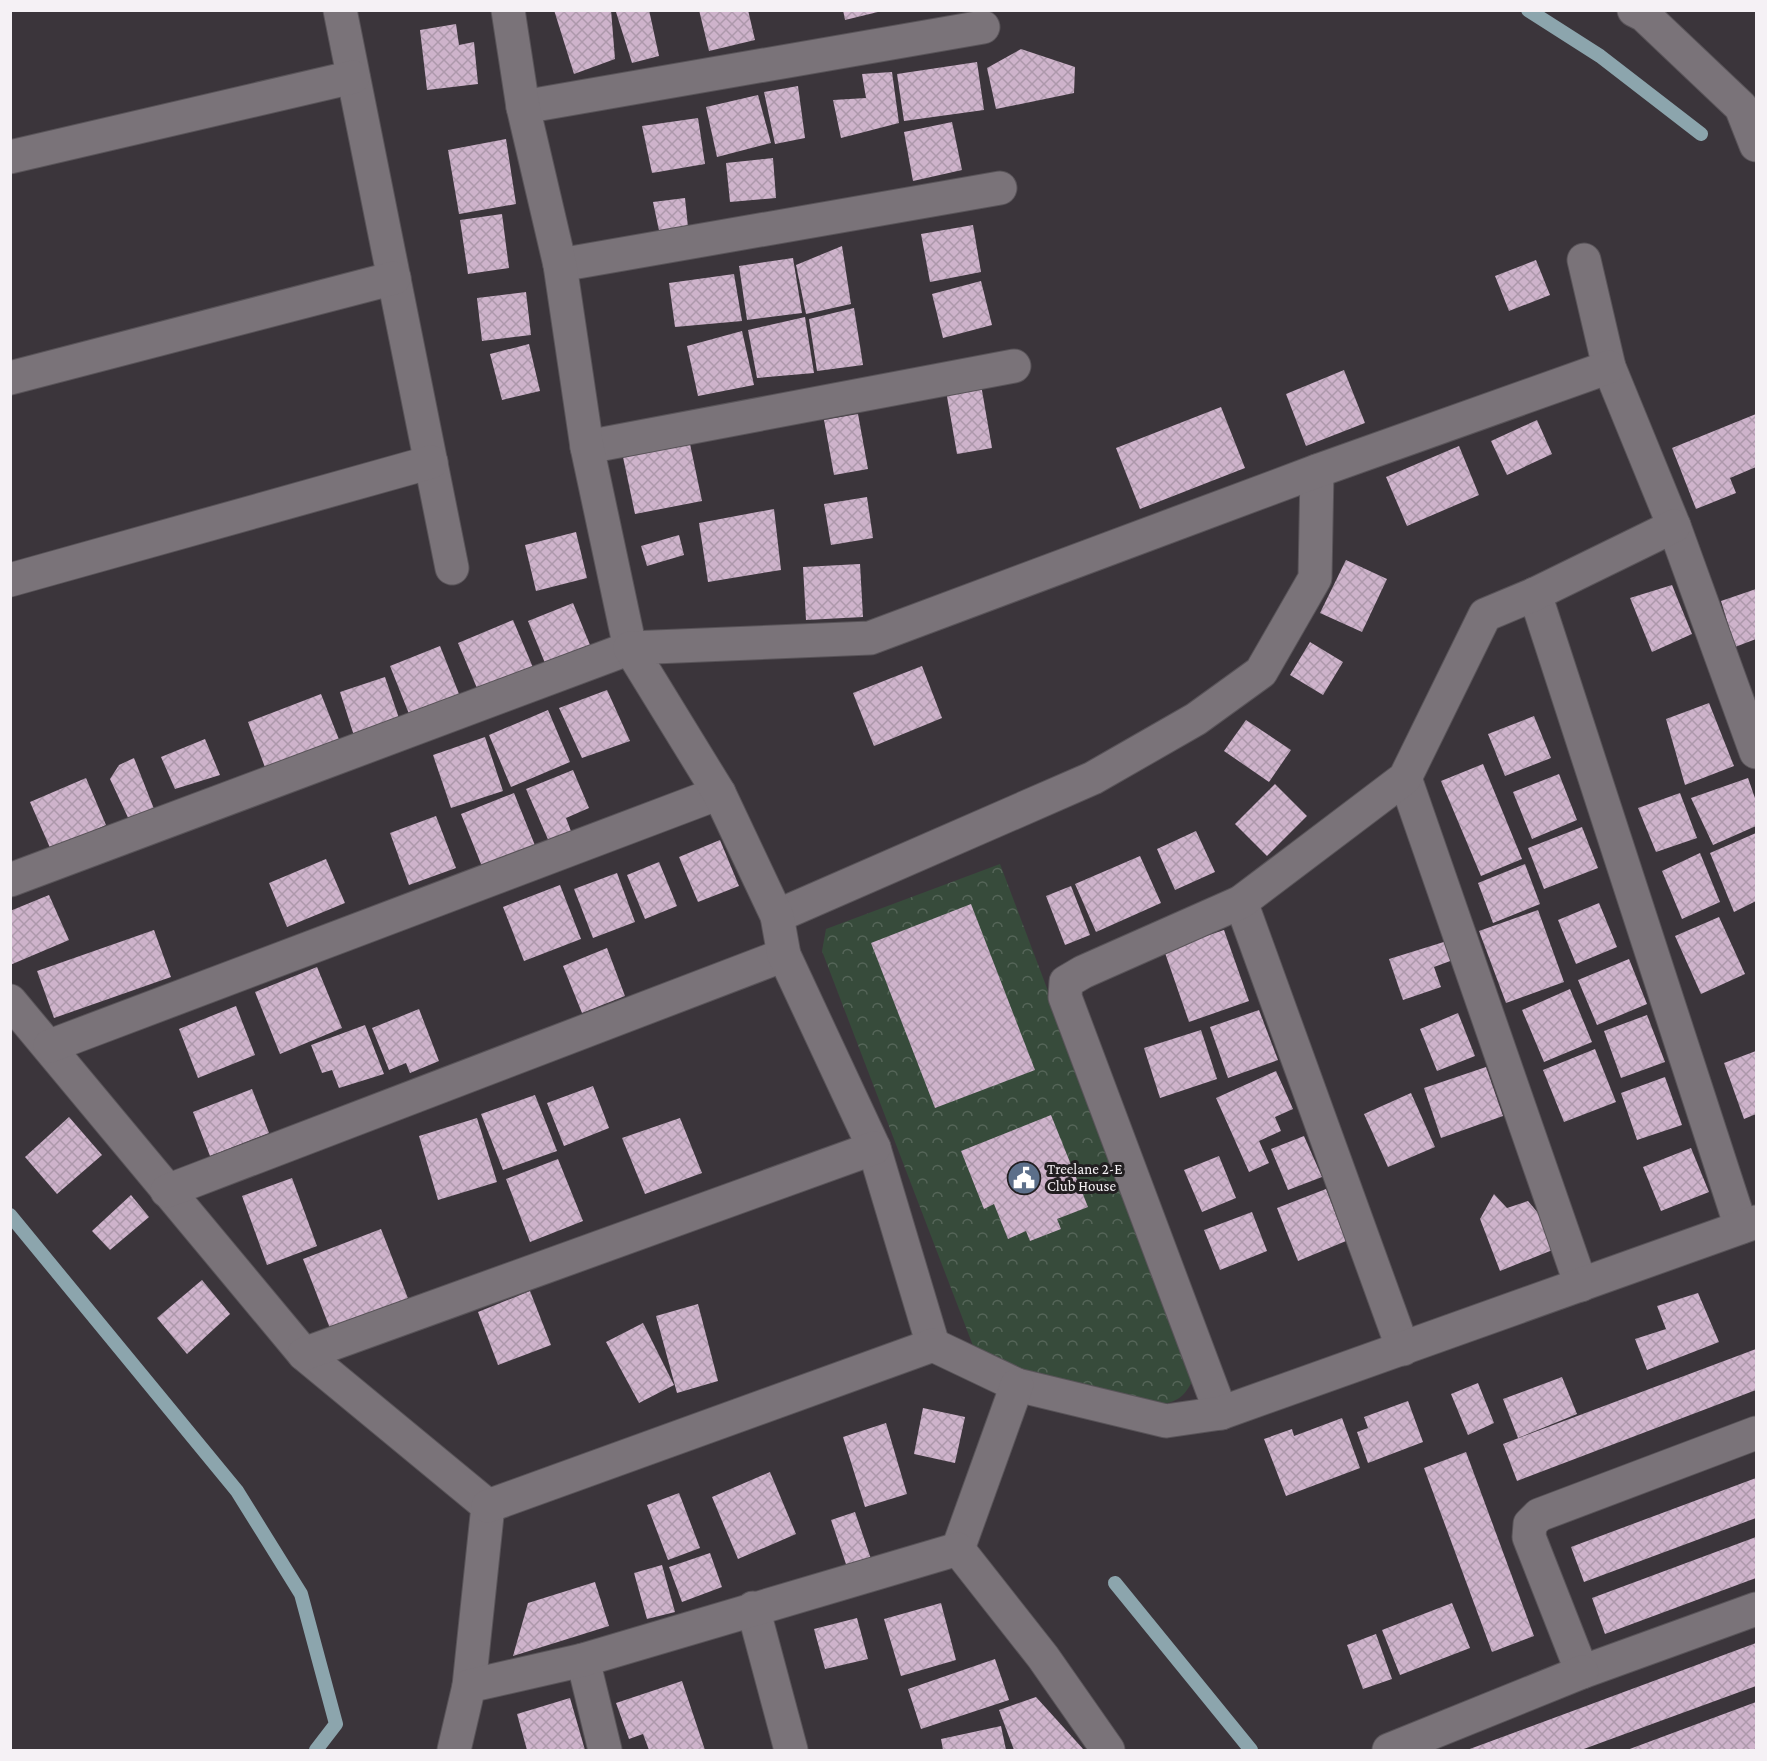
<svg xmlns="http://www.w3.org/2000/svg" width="1767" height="1761" viewBox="0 0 1767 1761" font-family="'Crimson Pro',serif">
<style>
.park{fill:url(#park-crowns)}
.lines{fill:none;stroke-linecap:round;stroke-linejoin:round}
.stream{stroke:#8ca5ad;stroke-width:14}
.building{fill:url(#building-cross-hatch)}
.minor-casing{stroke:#595459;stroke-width:35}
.minor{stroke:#7a7379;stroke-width:33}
.labels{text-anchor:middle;stroke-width:6;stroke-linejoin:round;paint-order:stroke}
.poi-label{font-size:15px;fill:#f5f1f5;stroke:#211e20;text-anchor:start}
</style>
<defs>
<pattern id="park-crowns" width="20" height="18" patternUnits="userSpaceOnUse" patternTransform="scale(1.5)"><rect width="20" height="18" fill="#374b3b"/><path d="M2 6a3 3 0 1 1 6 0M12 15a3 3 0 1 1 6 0" fill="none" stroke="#556558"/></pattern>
<pattern id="building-cross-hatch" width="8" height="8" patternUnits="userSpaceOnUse" patternTransform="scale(1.5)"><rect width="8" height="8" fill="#ceb3cb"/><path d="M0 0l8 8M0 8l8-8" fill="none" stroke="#ad98ab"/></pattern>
</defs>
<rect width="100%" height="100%" fill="#3b353b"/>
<path class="park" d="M 1000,864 L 1194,1377 C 1186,1396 1177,1403 1156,1405 L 980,1364 L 822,951 L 826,929 Z"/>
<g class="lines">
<g class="stream">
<path d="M 1528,10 L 1600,56 L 1701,134"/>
<path d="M 10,1215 L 237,1491 L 301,1594 L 336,1724 L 316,1750"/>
<path d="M 1115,1583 L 1251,1750"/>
</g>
</g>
<g class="building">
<path d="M 554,10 L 611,10 L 615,59 L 574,74 Z"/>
<path d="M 623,10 L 649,10 L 659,56 L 632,63 L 616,12 Z"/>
<path d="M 699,10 L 748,10 L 755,40 L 709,51 Z"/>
<path d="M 843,10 L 882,10 L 882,11 L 845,20 Z"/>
<path d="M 456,24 L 459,45 L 474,42 L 478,84 L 427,90 L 420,30 Z"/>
<path d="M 1021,49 L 1075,67 L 1074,93 L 996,109 L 987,68 Z"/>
<path d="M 977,62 L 984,110 L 904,121 L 897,74 Z"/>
<path d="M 892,72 L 899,123 L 841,138 L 833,100 L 866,98 L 862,74 Z"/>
<path d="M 798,86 L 805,138 L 775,144 L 764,92 Z"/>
<path d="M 758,95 L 771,143 L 717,157 L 706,107 Z"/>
<path d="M 698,118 L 705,164 L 652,173 L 642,126 Z"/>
<path d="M 952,122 L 962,170 L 913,181 L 904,132 Z"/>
<path d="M 506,139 L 516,204 L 459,214 L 448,150 Z"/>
<path d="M 773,158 L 776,198 L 730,202 L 726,163 Z"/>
<path d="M 685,198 L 688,227 L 661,240 L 653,202 Z"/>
<path d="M 502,214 L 509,268 L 468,274 L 460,220 Z"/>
<path d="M 973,225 L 981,272 L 930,282 L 921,234 Z"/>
<path d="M 842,246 L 851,304 L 806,314 L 796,265 Z"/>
<path d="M 793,258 L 802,313 L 747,320 L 739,266 Z"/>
<path d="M 1536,260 L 1550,295 L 1509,311 L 1495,276 Z"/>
<path d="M 734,274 L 742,321 L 675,327 L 669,283 Z"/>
<path d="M 981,281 L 992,325 L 943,338 L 932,294 Z"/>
<path d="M 526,292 L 531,335 L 482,341 L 477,298 Z"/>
<path d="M 854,308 L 863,365 L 817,371 L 809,319 Z"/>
<path d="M 805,317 L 814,373 L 757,378 L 748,330 Z"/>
<path d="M 742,331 L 754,385 L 698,396 L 687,346 Z"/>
<path d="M 529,344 L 540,391 L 502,400 L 490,354 Z"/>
<path d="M 1344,370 L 1365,423 L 1306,446 L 1286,394 Z"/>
<path d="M 980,379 L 992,448 L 957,454 L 945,385 Z"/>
<path d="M 1221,407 L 1245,468 L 1140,509 L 1116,448 Z"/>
<path d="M 858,414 L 868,469 L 834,475 L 824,420 Z"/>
<path d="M 1756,414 L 1756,467 L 1730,478 L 1736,493 L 1696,509 L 1672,448 Z"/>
<path d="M 1537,420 L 1552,454 L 1507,475 L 1491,441 Z"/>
<path d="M 690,444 L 702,501 L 635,514 L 623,457 Z"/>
<path d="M 1459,446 L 1479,495 L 1407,526 L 1386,477 Z"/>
<path d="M 867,497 L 873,538 L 831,545 L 824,504 Z"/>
<path d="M 774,509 L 781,570 L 708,582 L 699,523 Z"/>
<path d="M 576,532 L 587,578 L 536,591 L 525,545 Z"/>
<path d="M 679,535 L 684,555 L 647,566 L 641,546 Z"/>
<path d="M 1346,560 L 1387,579 L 1362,632 L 1320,613 Z"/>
<path d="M 860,564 L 863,617 L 806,620 L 803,567 Z"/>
<path d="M 1672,585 L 1692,634 L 1652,652 L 1630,598 Z"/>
<path d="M 1756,589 L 1756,639 L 1735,647 L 1721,601 Z"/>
<path d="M 573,603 L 592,650 L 547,668 L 528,621 Z"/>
<path d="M 513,620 L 537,677 L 482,700 L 458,643 Z"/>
<path d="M 1310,642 L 1343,662 L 1323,695 L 1290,675 Z"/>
<path d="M 440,646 L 463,704 L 413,724 L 390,666 Z"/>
<path d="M 922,666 L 942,718 L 874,746 L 853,693 Z"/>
<path d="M 385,677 L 402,727 L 356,742 L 340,692 Z"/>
<path d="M 607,690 L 630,741 L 582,758 L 559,708 Z"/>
<path d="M 321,694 L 340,742 L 266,770 L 248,722 Z"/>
<path d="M 1709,703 L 1734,766 L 1685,785 L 1666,719 Z"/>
<path d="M 548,710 L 570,762 L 511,787 L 489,735 Z"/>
<path d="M 1534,716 L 1551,758 L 1505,776 L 1488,734 Z"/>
<path d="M 1246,720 L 1291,750 L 1269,782 L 1224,751 Z"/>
<path d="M 485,737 L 503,791 L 451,808 L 433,755 Z"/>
<path d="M 205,739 L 220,775 L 175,789 L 161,757 Z"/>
<path d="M 134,758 L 156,814 L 131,824 L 110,779 L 119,765 Z"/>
<path d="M 1483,764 L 1522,859 L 1481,876 L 1441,781 Z"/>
<path d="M 573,770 L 589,808 L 566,818 L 572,834 L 550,844 L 526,789 Z"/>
<path d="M 1559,774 L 1577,820 L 1532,839 L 1513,792 Z"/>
<path d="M 86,778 L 106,825 L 51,850 L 30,802 Z"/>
<path d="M 1748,778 L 1756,801 L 1756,826 L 1713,845 L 1691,798 Z"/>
<path d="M 1275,784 L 1307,816 L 1267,856 L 1235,824 Z"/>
<path d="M 514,793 L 536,848 L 483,869 L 461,814 Z"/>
<path d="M 1680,793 L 1697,838 L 1656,852 L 1638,808 Z"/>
<path d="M 436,816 L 456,868 L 409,885 L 390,833 Z"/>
<path d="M 1582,827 L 1598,868 L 1544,889 L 1528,848 Z"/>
<path d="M 1196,831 L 1215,872 L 1175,890 L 1157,849 Z"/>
<path d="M 1756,833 L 1756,901 L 1734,912 L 1710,853 Z"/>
<path d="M 720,840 L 739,886 L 698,902 L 679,857 Z"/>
<path d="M 1700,853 L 1720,902 L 1682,919 L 1662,871 Z"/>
<path d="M 1140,856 L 1161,903 L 1096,932 L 1075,884 Z"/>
<path d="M 326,859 L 345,903 L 287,927 L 269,883 Z"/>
<path d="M 659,862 L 677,906 L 645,919 L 627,875 Z"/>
<path d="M 1525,864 L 1540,904 L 1493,923 L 1478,883 Z"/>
<path d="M 617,873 L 635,922 L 593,938 L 574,889 Z"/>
<path d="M 560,885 L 581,939 L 524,961 L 503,907 Z"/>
<path d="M 1071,886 L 1090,935 L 1065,945 L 1046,896 Z"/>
<path d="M 49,895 L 69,940 L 10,965 L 10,911 Z"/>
<path d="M 1599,903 L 1617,947 L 1576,964 L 1558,920 Z"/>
<path d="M 971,904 L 1035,1070 L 935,1108 L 871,943 Z"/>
<path d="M 1538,910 L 1564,982 L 1506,1003 L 1479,931 Z"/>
<path d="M 1719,917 L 1745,974 L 1701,994 L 1675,936 Z"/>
<path d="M 154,930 L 171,977 L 54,1018 L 37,971 Z"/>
<path d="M 1224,930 L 1249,1001 L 1189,1022 L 1164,950 Z"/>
<path d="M 1447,941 L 1453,960 L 1434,967 L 1441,987 L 1403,1000 L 1389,959 Z"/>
<path d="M 607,948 L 625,996 L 582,1013 L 563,966 Z"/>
<path d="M 1629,959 L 1647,1004 L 1597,1025 L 1578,980 Z"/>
<path d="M 317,967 L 342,1028 L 280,1054 L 255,992 Z"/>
<path d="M 1570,989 L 1592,1042 L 1544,1062 L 1522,1010 Z"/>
<path d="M 236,1006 L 255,1055 L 198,1078 L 179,1029 Z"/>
<path d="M 419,1009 L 439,1061 L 410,1073 L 406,1063 L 389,1070 L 372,1028 Z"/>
<path d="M 1259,1010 L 1278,1060 L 1228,1078 L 1210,1027 Z"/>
<path d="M 1458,1013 L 1475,1056 L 1437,1071 L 1420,1029 Z"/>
<path d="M 1647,1015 L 1665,1062 L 1621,1078 L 1604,1031 Z"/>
<path d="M 365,1025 L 384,1074 L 339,1088 L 332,1070 L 322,1073 L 311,1045 Z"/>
<path d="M 1201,1030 L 1217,1079 L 1160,1098 L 1144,1048 Z"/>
<path d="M 1595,1049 L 1616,1102 L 1564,1122 L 1543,1070 Z"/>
<path d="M 1756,1051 L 1756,1114 L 1744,1119 L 1724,1063 Z"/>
<path d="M 1486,1067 L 1503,1116 L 1441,1138 L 1424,1088 Z"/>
<path d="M 1276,1071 L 1293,1109 L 1275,1117 L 1281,1131 L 1259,1141 L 1269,1163 L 1249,1172 L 1216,1098 Z"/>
<path d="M 1665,1077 L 1682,1125 L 1637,1140 L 1621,1093 Z"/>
<path d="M 593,1086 L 609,1128 L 564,1146 L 547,1103 Z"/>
<path d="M 252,1089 L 269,1133 L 210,1156 L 193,1112 Z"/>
<path d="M 1411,1093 L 1435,1147 L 1388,1167 L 1364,1114 Z"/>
<path d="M 535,1095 L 557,1151 L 503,1170 L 481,1114 Z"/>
<path d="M 1051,1115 L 1088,1207 L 1057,1219 L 1061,1229 L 1030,1241 L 1026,1231 L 1008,1239 L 994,1204 L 984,1209 L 961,1151 Z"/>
<path d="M 69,1117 L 102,1155 L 57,1194 L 25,1157 Z"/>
<path d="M 477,1118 L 497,1182 L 438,1200 L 419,1136 Z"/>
<path d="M 680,1118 L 702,1173 L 645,1194 L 622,1138 Z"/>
<path d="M 1304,1136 L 1322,1177 L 1288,1190 L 1271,1149 Z"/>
<path d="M 1691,1148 L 1709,1192 L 1661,1211 L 1643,1167 Z"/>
<path d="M 1219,1156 L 1236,1198 L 1202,1212 L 1184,1170 Z"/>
<path d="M 558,1159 L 583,1221 L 530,1242 L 506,1179 Z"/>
<path d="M 292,1178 L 317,1246 L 267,1265 L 242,1196 Z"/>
<path d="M 1326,1189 L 1346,1241 L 1298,1261 L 1277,1208 Z"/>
<path d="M 1494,1194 L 1507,1208 L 1528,1201 L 1554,1232 L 1560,1247 L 1500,1271 L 1480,1219 Z"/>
<path d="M 131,1195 L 149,1217 L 110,1250 L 92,1231 Z"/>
<path d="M 1252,1212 L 1267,1251 L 1220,1270 L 1204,1230 Z"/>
<path d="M 381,1229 L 409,1301 L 331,1331 L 303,1259 Z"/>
<path d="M 202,1280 L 230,1314 L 187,1354 L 157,1318 Z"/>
<path d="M 530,1291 L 551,1345 L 498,1365 L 478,1312 Z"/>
<path d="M 1698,1293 L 1719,1342 L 1647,1370 L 1635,1339 L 1666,1329 L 1657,1306 Z"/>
<path d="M 698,1304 L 718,1381 L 677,1393 L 656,1316 Z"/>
<path d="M 643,1323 L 674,1385 L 639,1403 L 606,1342 Z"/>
<path d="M 1756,1349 L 1756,1390 L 1517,1481 L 1503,1444 Z"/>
<path d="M 1562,1377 L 1577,1414 L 1518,1438 L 1503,1399 Z"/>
<path d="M 1478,1383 L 1494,1423 L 1468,1435 L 1451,1394 Z"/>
<path d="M 1408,1401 L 1423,1442 L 1368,1463 L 1357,1432 L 1368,1428 L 1364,1417 Z"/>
<path d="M 923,1408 L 965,1417 L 955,1463 L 914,1454 Z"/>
<path d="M 1342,1418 L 1360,1468 L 1286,1496 L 1264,1439 L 1292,1429 L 1294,1436 Z"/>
<path d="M 886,1423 L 907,1494 L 865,1507 L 843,1437 Z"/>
<path d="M 1466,1452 L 1534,1636 L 1492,1652 L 1424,1468 Z"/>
<path d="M 770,1472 L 796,1534 L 738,1559 L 712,1497 Z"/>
<path d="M 1756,1478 L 1756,1518 L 1584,1582 L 1571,1547 Z"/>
<path d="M 679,1493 L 700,1548 L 668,1560 L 647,1505 Z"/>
<path d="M 855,1512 L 872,1562 L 848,1570 L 831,1520 Z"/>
<path d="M 1756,1537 L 1756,1578 L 1605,1634 L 1592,1598 Z"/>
<path d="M 710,1553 L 722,1587 L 682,1602 L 669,1567 Z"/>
<path d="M 662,1565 L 675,1612 L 647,1619 L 634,1573 Z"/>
<path d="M 595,1582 L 609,1626 L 513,1656 L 528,1603 Z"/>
<path d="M 941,1603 L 956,1660 L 901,1676 L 884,1619 Z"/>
<path d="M 1452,1603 L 1470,1648 L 1400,1675 L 1382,1630 Z"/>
<path d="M 857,1618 L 868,1659 L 825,1669 L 814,1629 Z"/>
<path d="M 1376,1634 L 1392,1679 L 1363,1689 L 1347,1645 Z"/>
<path d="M 1756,1643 L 1756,1686 L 1581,1750 L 1467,1750 Z"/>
<path d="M 995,1659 L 1009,1700 L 921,1729 L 908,1689 Z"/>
<path d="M 682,1681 L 705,1750 L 649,1750 L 643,1734 L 629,1739 L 616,1703 Z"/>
<path d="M 1036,1697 L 1084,1750 L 1014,1750 L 999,1710 Z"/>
<path d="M 570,1698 L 585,1750 L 527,1750 L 517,1714 Z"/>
<path d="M 1756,1702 L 1756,1750 L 1627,1750 Z"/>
<path d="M 1001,1726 L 1006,1750 L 943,1750 L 941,1739 Z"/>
</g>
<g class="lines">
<defs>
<g id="minor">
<path d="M 340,10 L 452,568"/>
<path d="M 1634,10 L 1644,15 L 1741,107 L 1756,145"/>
<path d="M 523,107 L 983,27"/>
<path d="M 10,157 L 353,77"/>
<path d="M 1584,260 L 1609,367 L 1674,526 L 1756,752"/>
<path d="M 560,265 L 1000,188"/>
<path d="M 10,378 L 394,278"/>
<path d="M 587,447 L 1014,366"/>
<path d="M 10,580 L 431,462"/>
<path d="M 1535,594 L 1741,1227"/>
<path d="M 1405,778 L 1581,1285"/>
<path d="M 10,880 L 630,648 L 587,447 L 560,265 L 523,107 L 508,10"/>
<path d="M 1241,902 L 1403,1349"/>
<path d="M 777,916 L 1093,778 L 1196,719 L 1261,672 L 1315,578 L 1317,471"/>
<path d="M 10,1001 L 304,1354 L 488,1506 L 469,1686"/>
<path d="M 50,1046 L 719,793"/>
<path d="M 167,1191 L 784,955"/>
<path d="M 933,1345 L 874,1148 L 784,955 L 777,916 L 719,793 L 630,648 L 870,638 L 1317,471 L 1609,367"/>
<path d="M 304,1354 L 874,1148"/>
<path d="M 1221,1413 L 1065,997 L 1066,982 L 1083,972 L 1241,902 L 1405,778 L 1485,615 L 1535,594 L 1674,526"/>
<path d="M 1756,1433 L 1539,1515 L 1530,1524 L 1529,1537 L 1582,1672 L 1756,1609"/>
<path d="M 488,1506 L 933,1345 L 1017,1385 L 1166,1421 L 1221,1413 L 1756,1222"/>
<path d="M 958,1549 L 1017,1385"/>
<path d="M 753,1608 L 791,1750"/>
<path d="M 583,1660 L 605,1750"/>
<path d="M 454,1750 L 469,1686 L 583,1660 L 958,1549 L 1043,1657 L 1108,1750"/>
<path d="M 1389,1750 L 1582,1672"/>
</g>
</defs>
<use href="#minor" class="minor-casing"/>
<use href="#minor" class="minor"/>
</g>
<defs>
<symbol id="civic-disc" viewBox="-11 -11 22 22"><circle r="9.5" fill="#5c6f8a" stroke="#211e20"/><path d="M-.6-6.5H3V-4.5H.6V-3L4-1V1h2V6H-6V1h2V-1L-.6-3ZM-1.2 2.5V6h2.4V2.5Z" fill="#fff"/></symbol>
</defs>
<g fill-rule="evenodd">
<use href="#civic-disc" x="1005" y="1159" width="38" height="38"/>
</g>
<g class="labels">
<g class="poi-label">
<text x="1047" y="1174">Treelane 2-E<tspan x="1047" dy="17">Club House</tspan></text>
</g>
</g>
<rect width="1767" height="1761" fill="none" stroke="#f5f1f5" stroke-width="24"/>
</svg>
